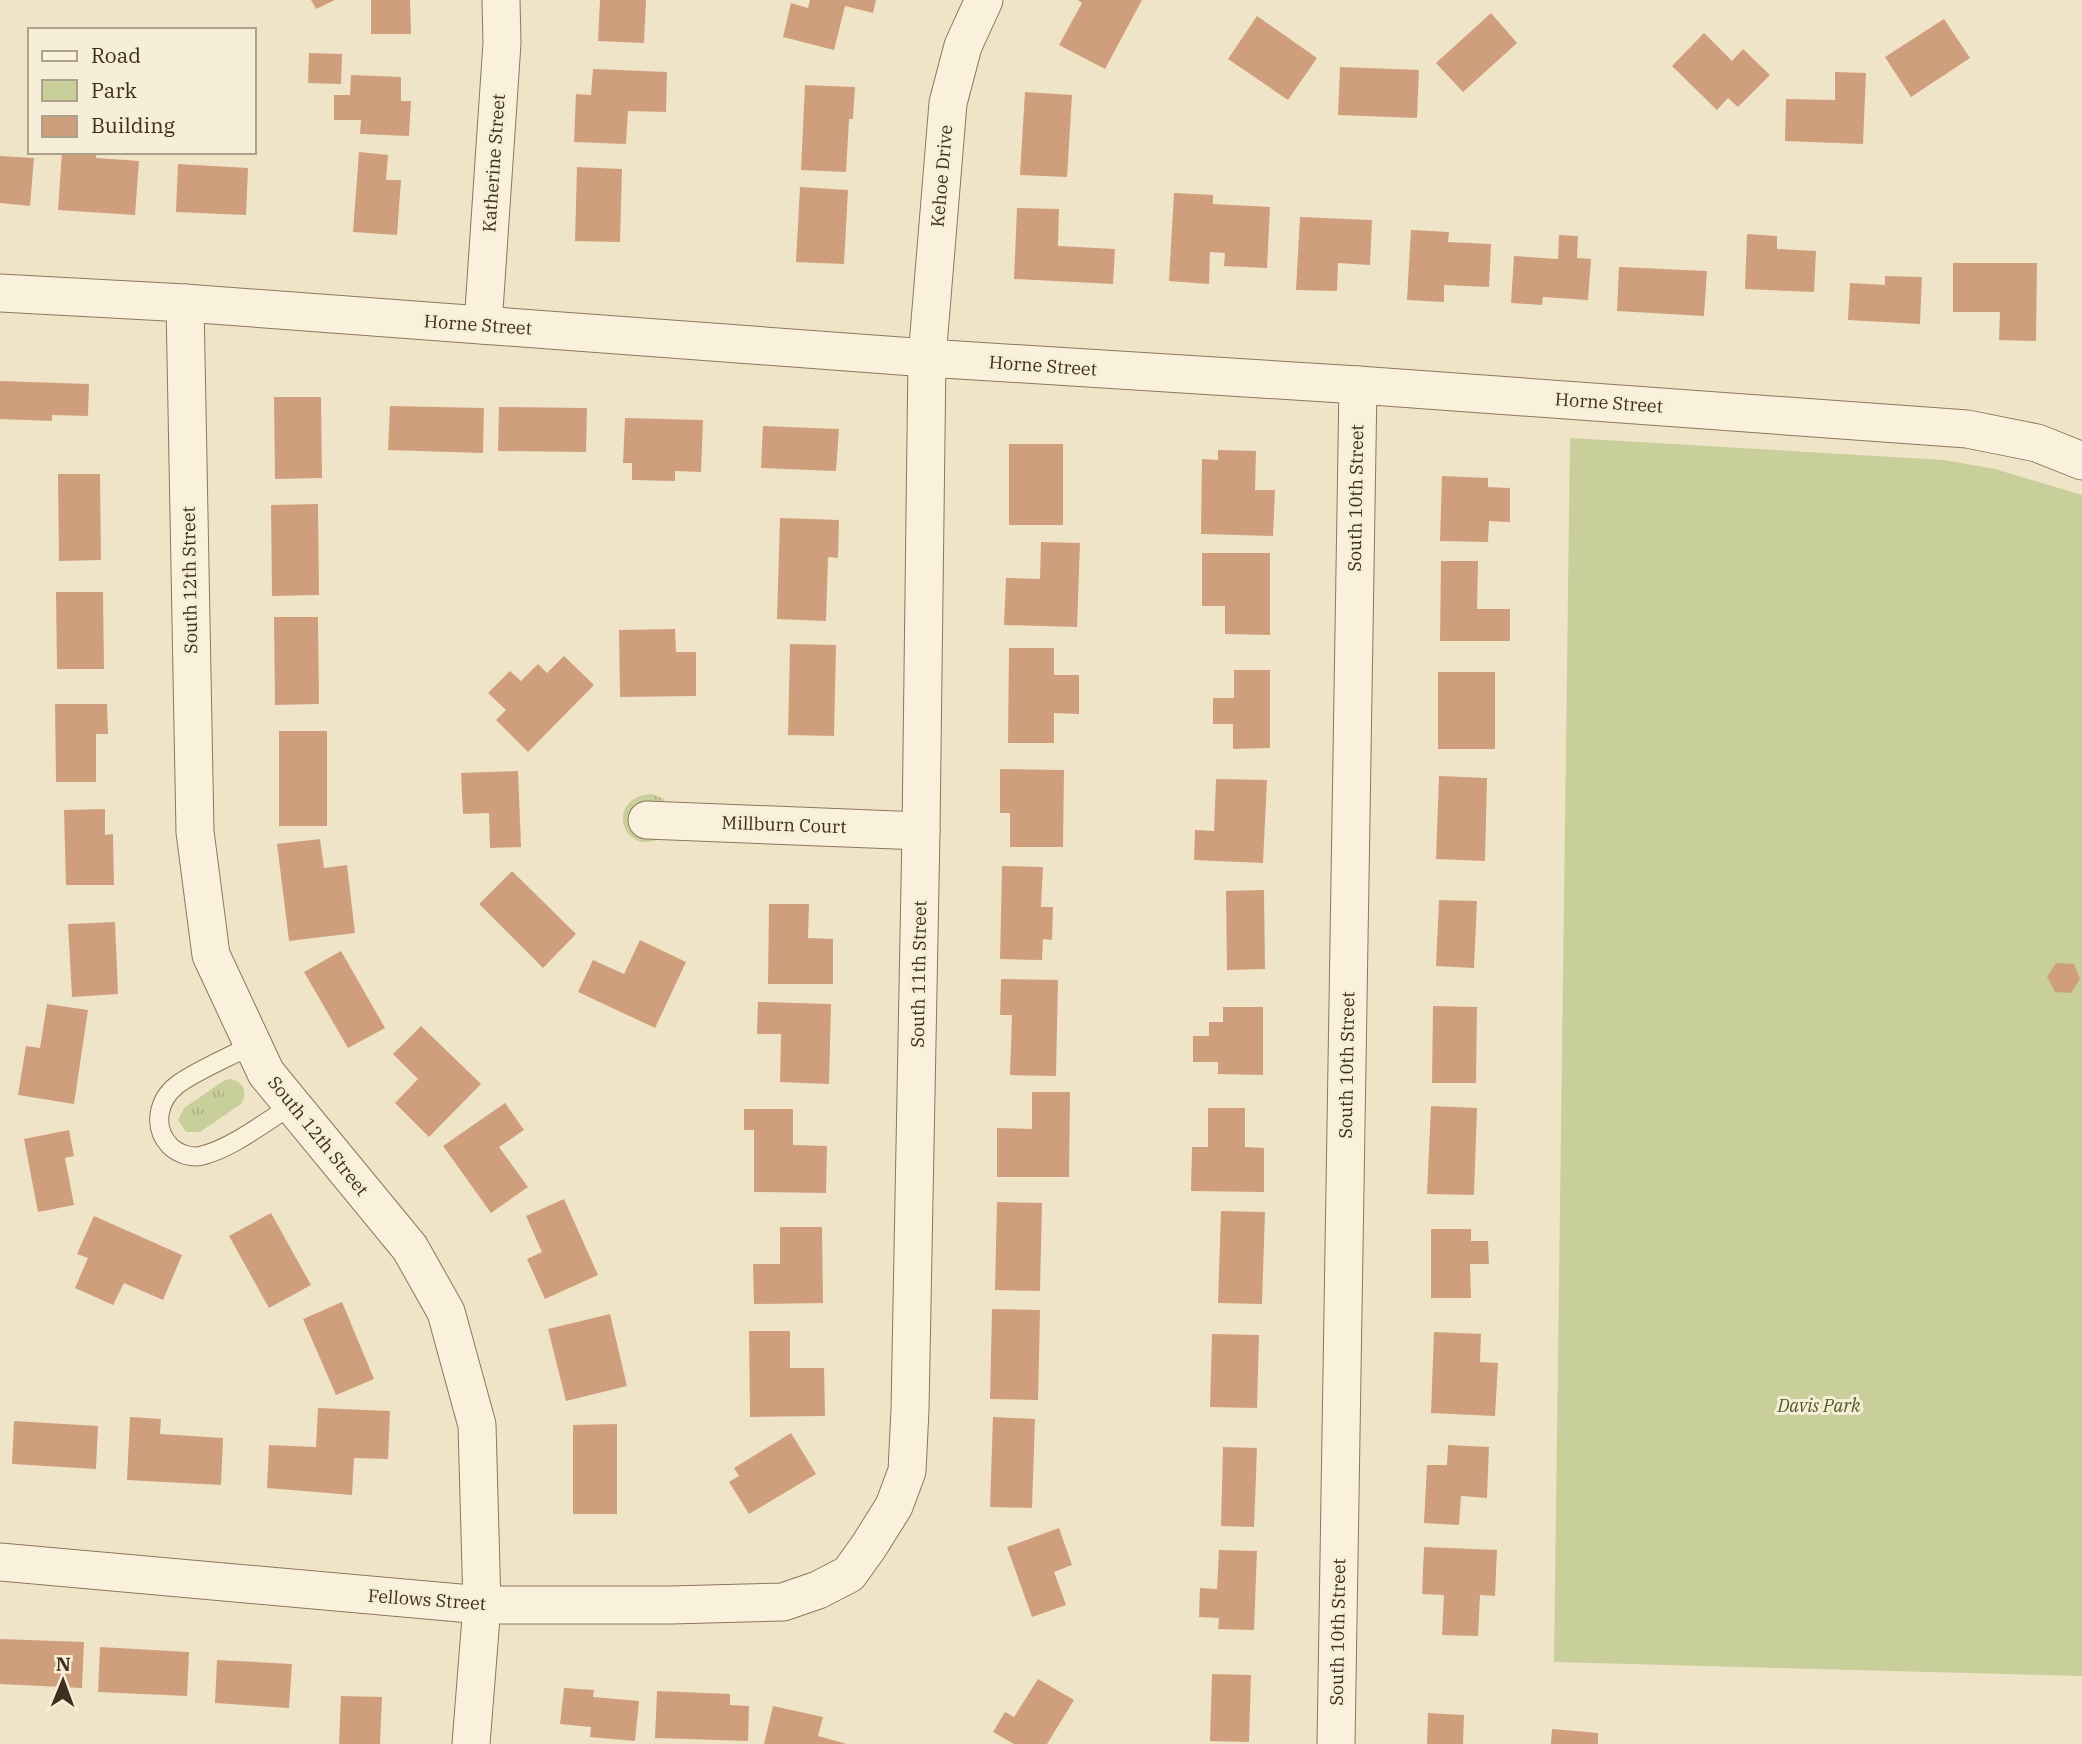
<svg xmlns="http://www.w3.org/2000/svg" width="2082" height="1744" viewBox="0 0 2082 1744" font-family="'IBM Plex Serif',serif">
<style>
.grass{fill:url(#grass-tufts)}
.park{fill:#c9cf9b}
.building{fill:#cf9f7d}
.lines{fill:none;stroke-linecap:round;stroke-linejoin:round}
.service-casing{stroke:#8d765c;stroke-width:20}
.minor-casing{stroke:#8d765c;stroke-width:39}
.service{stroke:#faf1dc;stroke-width:18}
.minor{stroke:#faf1dc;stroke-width:37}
.labels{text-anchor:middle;stroke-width:6;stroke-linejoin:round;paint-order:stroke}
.street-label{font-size:18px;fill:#3d2e20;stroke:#f7eed8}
.park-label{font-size:18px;font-style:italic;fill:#4d5a26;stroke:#f7eed8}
</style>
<defs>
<pattern id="grass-tufts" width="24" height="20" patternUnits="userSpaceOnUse" patternTransform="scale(1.75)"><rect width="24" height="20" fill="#c9cf9b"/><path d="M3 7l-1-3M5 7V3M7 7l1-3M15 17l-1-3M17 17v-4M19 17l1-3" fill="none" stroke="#aeb285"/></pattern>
</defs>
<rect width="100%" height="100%" fill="#f0e4c8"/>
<g class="grass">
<path d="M 652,794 L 662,798 L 669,807 L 664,837 C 622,860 603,797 652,794 Z"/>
<path d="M 231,1079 C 244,1082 248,1093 241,1104 L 200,1132 L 186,1132 L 178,1120 L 184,1108 L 225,1080 Z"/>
</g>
<path class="park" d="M 1570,438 L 1944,460 L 1995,469 L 2082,495 L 2082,1676 L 1554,1662 Z"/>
<g class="building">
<path d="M 311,0 L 335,0 L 316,9 Z"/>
<path d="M 371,0 L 410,0 L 411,34 L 371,34 Z"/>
<path d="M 600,0 L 646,0 L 644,43 L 598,41 Z"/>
<path d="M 810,0 L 876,0 L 873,13 L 845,6 L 834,50 L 783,37 L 791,3 L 808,8 Z"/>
<path d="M 1078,0 L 1142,0 L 1105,69 L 1059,45 L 1082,3 Z"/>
<path d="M 1491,13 L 1517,43 L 1463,92 L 1436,63 Z"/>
<path d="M 1257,16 L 1317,58 L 1288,100 L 1228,59 Z"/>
<path d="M 1944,19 L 1970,58 L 1911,97 L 1885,57 Z"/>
<path d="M 1704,33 L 1732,61 L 1743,49 L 1770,75 L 1738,107 L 1728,98 L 1717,110 L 1672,66 Z"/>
<path d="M 309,53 L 342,54 L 341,84 L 308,83 Z"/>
<path d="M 1340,67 L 1419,70 L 1417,118 L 1338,115 Z"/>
<path d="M 593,69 L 667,72 L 666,112 L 628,111 L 626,144 L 574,142 L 576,94 L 591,95 Z"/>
<path d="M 1835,72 L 1866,73 L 1863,144 L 1785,141 L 1786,99 L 1835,100 Z"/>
<path d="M 351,75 L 401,77 L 401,101 L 411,101 L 409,136 L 360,134 L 361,120 L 334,120 L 334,95 L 350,95 Z"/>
<path d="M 805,85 L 855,87 L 853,119 L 849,119 L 846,172 L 801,170 Z"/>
<path d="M 1025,92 L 1072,95 L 1067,177 L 1020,175 Z"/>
<path d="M 62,152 L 96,152 L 96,158 L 139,161 L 135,215 L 58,210 Z"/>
<path d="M 359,152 L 388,155 L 386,180 L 401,180 L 397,235 L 353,232 Z"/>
<path d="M 0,156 L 34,158 L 30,206 L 0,203 Z"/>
<path d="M 178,164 L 248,168 L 246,215 L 176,212 Z"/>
<path d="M 577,167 L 622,169 L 620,242 L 575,241 Z"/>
<path d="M 800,187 L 848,190 L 844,264 L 796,262 Z"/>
<path d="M 1174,193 L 1213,195 L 1213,204 L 1270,207 L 1267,268 L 1224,266 L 1225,253 L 1210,252 L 1209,284 L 1169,281 Z"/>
<path d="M 1017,208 L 1059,209 L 1058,246 L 1115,249 L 1113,284 L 1014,279 Z"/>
<path d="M 1300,217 L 1372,220 L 1370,265 L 1338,263 L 1337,291 L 1296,290 Z"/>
<path d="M 1411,230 L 1449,232 L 1448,242 L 1491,244 L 1489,287 L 1444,285 L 1444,302 L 1407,300 Z"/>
<path d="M 1747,234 L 1777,236 L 1777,249 L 1816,251 L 1814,292 L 1745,289 Z"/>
<path d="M 1559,235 L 1578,236 L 1577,258 L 1591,259 L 1588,300 L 1543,297 L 1542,305 L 1511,303 L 1514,256 L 1558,259 Z"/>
<path d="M 1953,263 L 2037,263 L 2036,341 L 1999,340 L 2000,312 L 1953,312 Z"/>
<path d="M 1619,267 L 1707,271 L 1704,316 L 1617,311 Z"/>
<path d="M 1885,276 L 1922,277 L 1920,324 L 1848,320 L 1850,283 L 1885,285 Z"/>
<path d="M 0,381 L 89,384 L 88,416 L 52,415 L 52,421 L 0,419 Z"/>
<path d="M 274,397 L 321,397 L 322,478 L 275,479 Z"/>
<path d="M 390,406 L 484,408 L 483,453 L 388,450 Z"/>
<path d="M 499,407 L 587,408 L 586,452 L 498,451 Z"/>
<path d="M 625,418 L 703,420 L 701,472 L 675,471 L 675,481 L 632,480 L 632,463 L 623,463 Z"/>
<path d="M 763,426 L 839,429 L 836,471 L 761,468 Z"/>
<rect x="1009" y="444" width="54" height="81"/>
<path d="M 1218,450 L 1256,451 L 1255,490 L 1275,490 L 1273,536 L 1201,534 L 1202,459 L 1218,460 Z"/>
<path d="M 58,474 L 100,474 L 101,560 L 59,561 Z"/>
<path d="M 1442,476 L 1488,478 L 1488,487 L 1510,488 L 1510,522 L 1489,521 L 1488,542 L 1440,541 Z"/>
<path d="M 318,504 L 319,595 L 272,596 L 271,505 Z"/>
<path d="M 780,518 L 839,520 L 838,558 L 828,557 L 826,621 L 777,619 Z"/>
<path d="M 1041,542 L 1080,543 L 1077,627 L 1004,625 L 1006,578 L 1040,579 Z"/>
<path d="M 1202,553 L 1270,553 L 1270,635 L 1225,634 L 1225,606 L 1202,606 Z"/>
<path d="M 1441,561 L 1478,561 L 1477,609 L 1510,609 L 1510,641 L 1440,641 Z"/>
<path d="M 56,592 L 103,592 L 104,669 L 57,669 Z"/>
<path d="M 274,617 L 318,617 L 319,704 L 275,705 Z"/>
<path d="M 675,629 L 676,652 L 696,652 L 696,696 L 620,697 L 619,630 Z"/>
<path d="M 790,644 L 836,645 L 834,736 L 788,735 Z"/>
<path d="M 1009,648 L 1054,648 L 1054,675 L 1079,675 L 1079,714 L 1054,713 L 1054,743 L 1008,743 Z"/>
<path d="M 564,656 L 594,685 L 528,752 L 496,720 L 506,710 L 488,693 L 510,671 L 521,681 L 538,664 L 547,673 Z"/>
<path d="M 1234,670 L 1270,670 L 1270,748 L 1233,749 L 1233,724 L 1213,724 L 1213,698 L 1234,698 Z"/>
<rect x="1438" y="672" width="57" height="77"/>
<path d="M 55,704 L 107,704 L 108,734 L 96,734 L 96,782 L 56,782 Z"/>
<rect x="279" y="731" width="48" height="95"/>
<path d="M 1000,769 L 1064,770 L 1063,847 L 1010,847 L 1010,813 L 1000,813 Z"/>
<path d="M 518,771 L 521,847 L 490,848 L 489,813 L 463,814 L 461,773 Z"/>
<path d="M 1439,776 L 1487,778 L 1485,861 L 1436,859 Z"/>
<path d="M 1216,779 L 1267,780 L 1263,863 L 1194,860 L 1195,830 L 1214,831 Z"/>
<path d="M 105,809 L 105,835 L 113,834 L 114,885 L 66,885 L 64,810 Z"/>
<path d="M 320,839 L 324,868 L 347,865 L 355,933 L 289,941 L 277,844 Z"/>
<path d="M 1002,866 L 1043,867 L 1041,907 L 1053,907 L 1052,940 L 1043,939 L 1042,960 L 1000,959 Z"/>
<path d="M 512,871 L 576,934 L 543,968 L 479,904 Z"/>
<path d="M 1264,890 L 1265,969 L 1227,970 L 1226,891 Z"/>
<path d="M 1439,900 L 1477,901 L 1474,968 L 1436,966 Z"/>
<path d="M 769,904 L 809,904 L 808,938 L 833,939 L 833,984 L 768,984 Z"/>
<path d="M 115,922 L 118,994 L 72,997 L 68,924 Z"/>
<path d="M 640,940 L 686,962 L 655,1028 L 578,992 L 593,960 L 624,974 Z"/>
<path d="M 341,951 L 385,1028 L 348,1048 L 304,972 Z"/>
<path d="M 2056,963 L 2074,964 L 2080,979 L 2071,993 L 2055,992 L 2047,977 Z"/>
<path d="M 1001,979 L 1058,980 L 1056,1076 L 1010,1075 L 1012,1015 L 1000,1015 Z"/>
<path d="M 758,1002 L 831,1004 L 829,1084 L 780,1082 L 781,1034 L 757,1034 Z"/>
<path d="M 47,1004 L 88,1010 L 74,1104 L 18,1095 L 26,1046 L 40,1048 Z"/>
<path d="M 1433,1006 L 1477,1007 L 1476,1083 L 1432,1083 Z"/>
<path d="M 1223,1007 L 1263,1007 L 1263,1075 L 1218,1074 L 1218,1062 L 1193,1062 L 1193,1036 L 1209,1036 L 1209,1022 L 1223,1022 Z"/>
<path d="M 421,1026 L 481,1084 L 429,1137 L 395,1103 L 418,1079 L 393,1054 Z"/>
<path d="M 1032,1092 L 1070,1092 L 1069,1177 L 997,1177 L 997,1128 L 1032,1129 Z"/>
<path d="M 505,1103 L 524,1130 L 499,1147 L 528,1187 L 491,1213 L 443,1146 Z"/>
<path d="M 1431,1106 L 1477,1108 L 1474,1195 L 1427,1194 Z"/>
<path d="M 1208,1108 L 1245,1108 L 1245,1147 L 1264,1148 L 1264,1192 L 1191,1191 L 1192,1147 L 1208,1147 Z"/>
<path d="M 744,1109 L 793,1109 L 793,1145 L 827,1146 L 826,1193 L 754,1192 L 754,1130 L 744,1130 Z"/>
<path d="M 69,1130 L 74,1156 L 65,1158 L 74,1205 L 38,1212 L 24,1139 Z"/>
<path d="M 564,1199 L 598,1275 L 545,1299 L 527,1259 L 542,1252 L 526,1216 Z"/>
<path d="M 997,1202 L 1042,1203 L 1040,1291 L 995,1290 Z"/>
<path d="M 1221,1211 L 1265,1212 L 1262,1304 L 1218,1303 Z"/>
<path d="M 271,1213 L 311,1285 L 269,1308 L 229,1236 Z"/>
<path d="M 94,1216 L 182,1255 L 163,1300 L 124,1283 L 113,1305 L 75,1288 L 88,1258 L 77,1254 Z"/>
<path d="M 780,1227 L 822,1227 L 823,1303 L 754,1304 L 753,1264 L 780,1264 Z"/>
<path d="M 1431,1229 L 1471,1229 L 1471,1241 L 1488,1241 L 1489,1264 L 1470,1264 L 1471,1298 L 1431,1298 Z"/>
<path d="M 342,1302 L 374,1379 L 336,1395 L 303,1319 Z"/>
<path d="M 992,1309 L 1040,1310 L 1038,1400 L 990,1399 Z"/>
<path d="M 610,1314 L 627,1386 L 566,1401 L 548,1329 Z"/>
<path d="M 749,1331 L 790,1331 L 790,1368 L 824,1368 L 825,1416 L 750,1417 Z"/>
<path d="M 1434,1332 L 1481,1334 L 1480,1362 L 1498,1363 L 1495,1416 L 1431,1413 Z"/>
<path d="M 1212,1334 L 1259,1335 L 1257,1408 L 1210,1407 Z"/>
<path d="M 318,1408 L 390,1411 L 388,1459 L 354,1458 L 352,1495 L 267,1488 L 269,1445 L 316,1447 Z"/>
<path d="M 130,1417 L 161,1419 L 160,1434 L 223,1438 L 221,1485 L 127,1480 Z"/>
<path d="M 993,1417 L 1035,1419 L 1032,1508 L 990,1507 Z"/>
<path d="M 14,1421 L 98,1426 L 96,1469 L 12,1464 Z"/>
<path d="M 617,1424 L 617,1514 L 573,1514 L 573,1425 Z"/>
<path d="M 791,1433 L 816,1474 L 749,1514 L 729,1482 L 739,1476 L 734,1468 Z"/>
<path d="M 1448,1445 L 1489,1447 L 1487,1498 L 1461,1496 L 1459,1525 L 1424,1523 L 1427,1465 L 1447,1465 Z"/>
<path d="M 1223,1447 L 1257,1448 L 1254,1527 L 1221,1526 Z"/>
<path d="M 1059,1528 L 1072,1565 L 1054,1572 L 1066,1605 L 1032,1617 L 1007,1547 Z"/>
<path d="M 1424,1547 L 1497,1550 L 1495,1596 L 1480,1595 L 1478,1636 L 1442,1635 L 1444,1595 L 1422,1594 Z"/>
<path d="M 1219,1550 L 1257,1551 L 1254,1630 L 1218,1629 L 1219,1618 L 1199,1617 L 1200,1588 L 1217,1589 Z"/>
<path d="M 0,1639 L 84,1642 L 82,1688 L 0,1684 Z"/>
<path d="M 100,1647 L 189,1652 L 187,1696 L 98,1692 Z"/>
<path d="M 217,1660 L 292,1664 L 289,1708 L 215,1703 Z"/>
<path d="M 1212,1674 L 1251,1675 L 1249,1742 L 1210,1741 Z"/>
<path d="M 1038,1679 L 1074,1700 L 1047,1744 L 1014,1744 L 993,1732 L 1005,1712 L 1014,1717 Z"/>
<path d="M 564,1688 L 594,1690 L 593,1697 L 639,1701 L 635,1741 L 590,1737 L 591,1727 L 560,1724 Z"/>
<path d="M 657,1691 L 730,1694 L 730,1705 L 749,1706 L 748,1741 L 655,1738 Z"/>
<path d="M 341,1696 L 382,1697 L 380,1744 L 339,1744 Z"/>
<path d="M 773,1706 L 823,1717 L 818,1736 L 847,1744 L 764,1744 Z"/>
<path d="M 1428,1713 L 1464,1715 L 1463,1744 L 1427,1744 Z"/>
<path d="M 1552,1729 L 1598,1733 L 1598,1744 L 1551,1744 Z"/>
</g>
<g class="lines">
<defs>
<path id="service" d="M 253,1044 C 232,1056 195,1071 177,1085 C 158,1100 152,1127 170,1146 C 178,1154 193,1159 204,1155 C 234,1147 266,1121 293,1105"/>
<g id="minor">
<path d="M 0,293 L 185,303 L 927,358 L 1358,385 L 1967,429 L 2037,443 L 2082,461"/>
<path d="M 185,303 L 195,832 L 211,955 L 266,1073 L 410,1248 L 446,1312 L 477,1425 L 482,1605 L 471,1744"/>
<path d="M 483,325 L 502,43 L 501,0"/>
<path d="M 647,820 L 921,831"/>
<path d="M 0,1562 L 482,1605 L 671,1605 L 783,1602 L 818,1590 L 849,1574 L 869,1546 L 894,1506 L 907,1471 L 910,1410 L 921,831 L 927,358 L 948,103 L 963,46 L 984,0"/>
<path d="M 1336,1744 L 1358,385"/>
</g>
</defs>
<use href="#service" class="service-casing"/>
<use href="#minor" class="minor-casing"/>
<use href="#service" class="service"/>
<use href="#minor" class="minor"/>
</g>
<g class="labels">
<g class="street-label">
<text transform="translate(494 163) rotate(-86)" y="6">Katherine Street</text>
<text transform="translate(942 176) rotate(-85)" y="6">Kehoe Drive</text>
<text transform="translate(478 325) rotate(4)" y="6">Horne Street</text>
<text transform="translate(1043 366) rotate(4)" y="6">Horne Street</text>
<text transform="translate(1609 403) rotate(4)" y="6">Horne Street</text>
<text transform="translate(1356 498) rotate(-89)" y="6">South 10th Street</text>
<text transform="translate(190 580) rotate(-91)" y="6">South 12th Street</text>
<text transform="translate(784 825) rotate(2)" y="6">Millburn Court</text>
<text transform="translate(919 974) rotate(-89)" y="6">South 11th Street</text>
<text transform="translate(1347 1065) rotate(-89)" y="6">South 10th Street</text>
<text transform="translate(318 1136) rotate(51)" y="6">South 12th Street</text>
<text transform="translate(427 1600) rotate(4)" y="6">Fellows Street</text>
<text transform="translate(1338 1632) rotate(-89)" y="6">South 10th Street</text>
</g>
<g class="park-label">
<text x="1819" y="1412">Davis Park</text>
</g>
</g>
<rect x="28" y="28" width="228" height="126" fill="#f7eed8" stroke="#ada18e" stroke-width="2"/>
<rect x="42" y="51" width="35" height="10" fill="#faf1dc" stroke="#ada18e" stroke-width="2"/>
<text x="91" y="63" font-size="21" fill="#3d2e20">Road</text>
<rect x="42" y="80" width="35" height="21" fill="#c9cf9b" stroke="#ada18e" stroke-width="2"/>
<text x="91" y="98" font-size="21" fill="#3d2e20">Park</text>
<rect x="42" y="116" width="35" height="21" fill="#cf9f7d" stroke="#ada18e" stroke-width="2"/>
<text x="91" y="133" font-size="21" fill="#3d2e20">Building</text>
<g transform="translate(63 1681) rotate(1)" stroke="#f7eed8" stroke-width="5" paint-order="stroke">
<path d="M0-5L12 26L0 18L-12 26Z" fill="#3d2e20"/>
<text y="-10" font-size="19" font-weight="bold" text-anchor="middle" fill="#3d2e20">N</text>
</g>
</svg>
